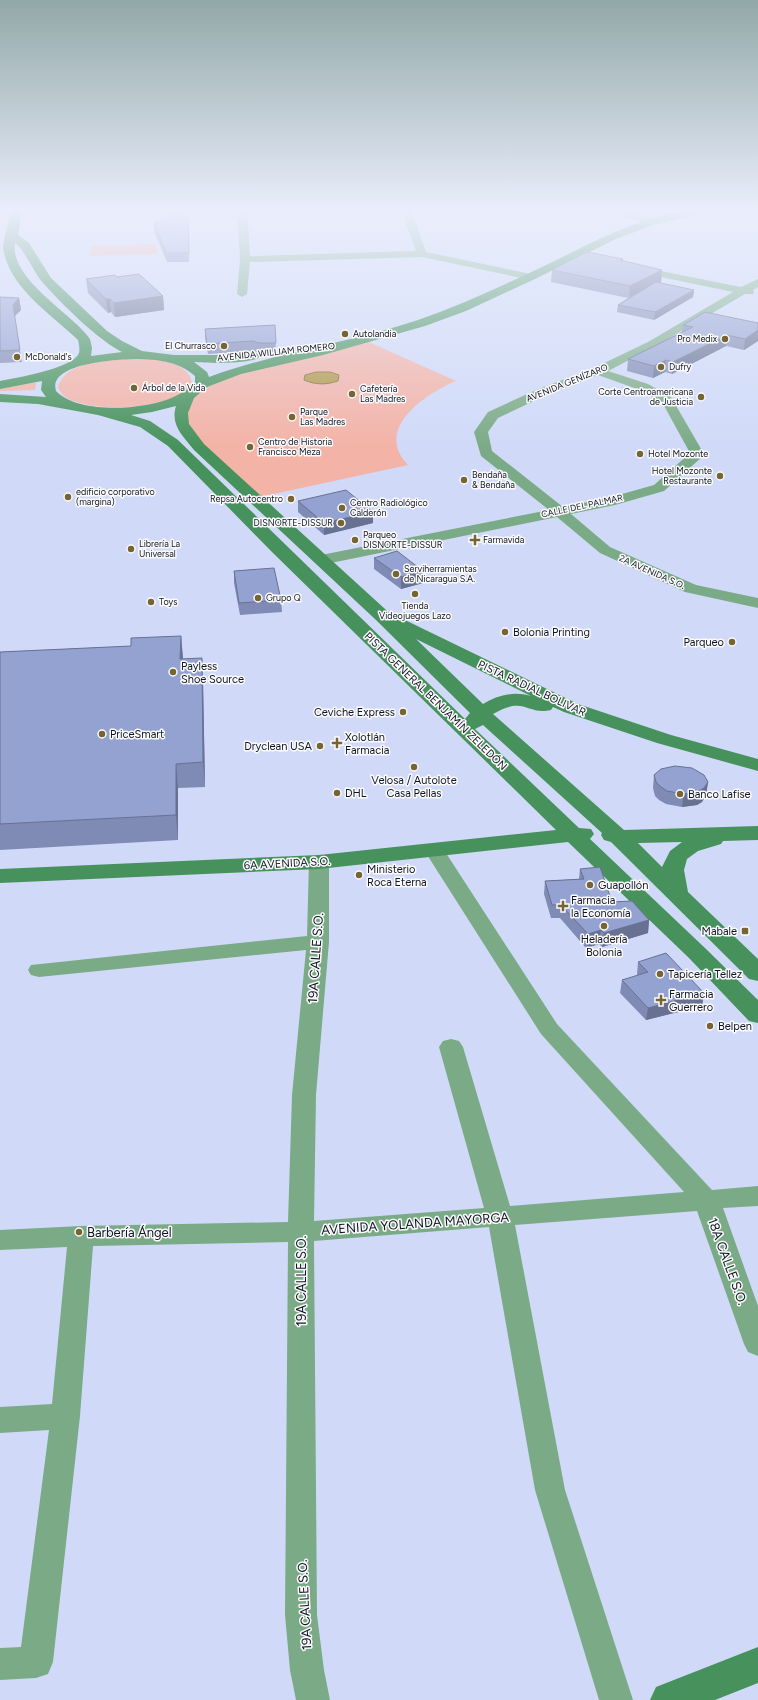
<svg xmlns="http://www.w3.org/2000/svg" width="758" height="1700" viewBox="0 0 758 1700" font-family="Figtree,sans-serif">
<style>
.green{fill:#f3b3a7}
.water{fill:#b29747;stroke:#81703d}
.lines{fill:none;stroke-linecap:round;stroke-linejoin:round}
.street{fill:#7bab86;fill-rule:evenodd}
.secondary{fill:#47925c;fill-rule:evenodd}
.wall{fill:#7f8bb4}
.shaded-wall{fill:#687192}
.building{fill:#94a2d1;stroke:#687192}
.poi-dot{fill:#766533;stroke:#fbfbfb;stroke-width:1.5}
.labels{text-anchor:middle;stroke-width:3;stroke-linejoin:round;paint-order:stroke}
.far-poi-label{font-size:9px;fill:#0f1425;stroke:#fbfbfb;text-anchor:start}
.far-street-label{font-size:9px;fill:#0f1425;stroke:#fbfbfb}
.poi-label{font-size:11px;fill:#0f1425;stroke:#fbfbfb;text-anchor:start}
.street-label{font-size:11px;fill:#0f1425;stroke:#fbfbfb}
.near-street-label{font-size:13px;fill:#0f1425;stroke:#fbfbfb}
.near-poi-label{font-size:13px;fill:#0f1425;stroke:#fbfbfb;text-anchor:start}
</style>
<rect width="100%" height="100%" fill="#d0daf8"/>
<g class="green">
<path d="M 157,244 L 157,254 L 90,256 L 91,246 Z"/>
<path d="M 362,339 L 456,381 C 425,394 373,429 408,465 L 255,498 L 224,470 L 179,415 L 202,384 Z"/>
<path d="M 126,359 C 146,359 186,357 192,382 C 191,384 189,387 187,389 C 167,410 85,414 63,395 C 61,393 59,390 58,387 C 65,362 104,361 126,359 Z"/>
<path d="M 33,383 L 36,383 L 35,390 L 0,391 L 0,387 Z"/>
</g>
<path class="water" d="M 316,372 L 330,372 L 339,375 L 338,381 C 326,385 316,385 304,380 L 305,375 Z"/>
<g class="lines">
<g class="street">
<path d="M 50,209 L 146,209 L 141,212 L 55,212 Z"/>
<path d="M 237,209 L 247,209 L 250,256 L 416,251 L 401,209 L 411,209 L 426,252 L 531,274 L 536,277 L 531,280 L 422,257 L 250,262 L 247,294 L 242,297 L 237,294 L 240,259 Z"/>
<path d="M 604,209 L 620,209 L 656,220 L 658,222 L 653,225 L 606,211 Z"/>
<path d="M 636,266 L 741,287 L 758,279 L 758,287 L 753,290 L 754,292 L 753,294 L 745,294 L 656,346 L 608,371 L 648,384 L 671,397 L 704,454 L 702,457 L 664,491 L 615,505 L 571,514 L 610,547 L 696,585 L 758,598 L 758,608 L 685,592 L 600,553 L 557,517 L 321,565 L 316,563 L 313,560 L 316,557 L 321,555 L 549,510 L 481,456 L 474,432 L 488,412 L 536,390 L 594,368 L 648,342 L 733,292 L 632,271 L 631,269 L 632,267 ZM 598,375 L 640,390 L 662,402 L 690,453 L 654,485 L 608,498 L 563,507 L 492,451 L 488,432 L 498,418 L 544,396 Z"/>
<path d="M 434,844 L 441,846 L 444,850 L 557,1024 L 712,1190 L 758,1186 L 758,1206 L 723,1208 L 758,1306 L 758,1356 L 748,1352 L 744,1344 L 697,1211 L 515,1225 L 565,1490 L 633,1700 L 599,1700 L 535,1490 L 489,1227 L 314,1241 L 317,1615 L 324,1670 L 330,1700 L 296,1700 L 290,1670 L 285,1615 L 288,1242 L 93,1246 L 80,1416 L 53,1662 L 48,1674 L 36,1678 L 0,1680 L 0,1648 L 21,1647 L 49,1430 L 0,1433 L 0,1407 L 52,1404 L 67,1247 L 0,1250 L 0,1230 L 81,1226 L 288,1222 L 292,1095 L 306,950 L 39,977 L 31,975 L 28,970 L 31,965 L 307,936 L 309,862 L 312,858 L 319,856 L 326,858 L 329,862 L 329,942 L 316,1095 L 314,1221 L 484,1208 L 439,1047 L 443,1041 L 451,1039 L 459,1041 L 463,1047 L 510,1206 L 684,1192 L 541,1034 L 424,850 L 427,846 Z"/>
</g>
<g class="secondary">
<path d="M 12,209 L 22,209 L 18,235 L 29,243 L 51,278 L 107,331 L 122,341 L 142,351 L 174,355 L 224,355 L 254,352 L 261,356 C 254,365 206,363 194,362 L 207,372 L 209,377 C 277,352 350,343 418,320 C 455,307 491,291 527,274 C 586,247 646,209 713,209 L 712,211 L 656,224 L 618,238 L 535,279 L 466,311 L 425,326 L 323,355 L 241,374 L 207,387 L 194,398 L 188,413 L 189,424 L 204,444 L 396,619 L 405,620 L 578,704 L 671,735 L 758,759 L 758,771 L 657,743 L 564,712 L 553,707 L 551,710 C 527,716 525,695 493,714 L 624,830 L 758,826 L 758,840 L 723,841 L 721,844 L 698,851 L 687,859 L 684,870 L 688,892 L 758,959 L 758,981 L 749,979 L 611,842 L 604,840 L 601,835 L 602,833 L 483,725 L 475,729 L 579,828 L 591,829 L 594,834 L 590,839 L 705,948 L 758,1000 L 758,1023 L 749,1021 L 689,958 L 568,842 L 319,869 L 0,883 L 0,869 L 319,855 L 556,830 L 272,552 L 168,446 L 140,427 L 98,415 L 38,404 L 0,402 L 0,394 L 46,397 L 41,390 L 42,381 L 0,389 L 0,381 C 16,378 74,368 79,353 C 80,349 79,344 78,340 C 51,314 9,288 3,248 C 3,244 10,215 12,209 ZM 15,243 C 26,251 33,272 43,283 C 63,305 97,339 122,352 L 91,356 L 92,348 L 90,339 C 73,314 9,279 15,243 ZM 140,359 C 161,360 179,362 195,376 L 195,383 C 187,390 179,395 169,399 C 141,410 78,414 56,391 C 47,362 122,359 140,359 ZM 176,406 C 170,425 183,436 194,450 L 376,620 L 470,713 L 465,719 L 178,440 L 150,421 L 131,415 L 152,412 ZM 416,639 L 531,696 C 514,691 497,695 483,704 ZM 682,842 L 670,851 L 662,867 L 638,843 Z"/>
<path d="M 758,1647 L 758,1683 L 715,1700 L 650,1700 L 656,1687 Z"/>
</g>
</g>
<g class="wall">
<path d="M 154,222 L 189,222 L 189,262 L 167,262 L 154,231 Z"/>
<path d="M 623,259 L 623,261 L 661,283 L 660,283 L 694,290 L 693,297 L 654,320 L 617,312 L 618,305 L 628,298 L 551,282 L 552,270 Z"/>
<path d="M 117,277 L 163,296 L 164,310 L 115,317 L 111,312 L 108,313 L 88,293 L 86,279 Z"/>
<path d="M 0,297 L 19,298 L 21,310 L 14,316 L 22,362 L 0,363 Z"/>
<path d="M 758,323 L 758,341 L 744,350 L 726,346 L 672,374 L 665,372 L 653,378 L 627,371 L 628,359 L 682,332 L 683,325 Z"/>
<path d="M 275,325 L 276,352 L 259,353 L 254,351 L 208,354 L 205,338 L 205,329 Z"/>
<path d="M 298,501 L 373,512 L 373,523 L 324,535 L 298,512 Z"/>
<path d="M 374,558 L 423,571 L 423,583 L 401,589 L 374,569 Z"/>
<path d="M 234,571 L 281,600 L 282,612 L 240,615 L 234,583 Z"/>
<path d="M 181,636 L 183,659 L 203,681 L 205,787 L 178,788 L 178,840 L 0,850 L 0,652 L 131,646 Z"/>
<path d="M 654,775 L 708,782 L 706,795 L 702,802 L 697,805 L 682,807 L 666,804 L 659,800 L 655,796 L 653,788 Z"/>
<path d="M 580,869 L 612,902 L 649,920 L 648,933 L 602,947 L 599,944 L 586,948 L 560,918 L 551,918 L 544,894 L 545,881 L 579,879 Z"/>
<path d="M 638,962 L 704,993 L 702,1006 L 646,1020 L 620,993 L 622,980 L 638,976 L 637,975 Z"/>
</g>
<g class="shaded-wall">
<path d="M 188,214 L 189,222 L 189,262 L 189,253 Z"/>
<path d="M 662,270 L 661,283 L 629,298 L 630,286 Z"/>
<path d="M 694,290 L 693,297 L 654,320 L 655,312 Z"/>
<path d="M 163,296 L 164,310 L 115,317 L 114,303 Z"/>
<path d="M 19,298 L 21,310 L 14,317 L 13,305 Z"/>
<path d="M 106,299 L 110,299 L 111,312 L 108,313 Z"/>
<path d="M 758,330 L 758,341 L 744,350 L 745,339 Z"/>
<path d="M 727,335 L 726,346 L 672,374 L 673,362 Z"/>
<path d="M 666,360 L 665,372 L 653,378 L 654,366 Z"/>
<path d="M 373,512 L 373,523 L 324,535 L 324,523 Z"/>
<path d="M 423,571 L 423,583 L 401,589 L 401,577 Z"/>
<path d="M 181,636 L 183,659 L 180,659 Z"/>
<path d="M 202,658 L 203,681 L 205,787 L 203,762 Z"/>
<path d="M 176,764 L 178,788 L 178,840 L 176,815 Z"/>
<path d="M 708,782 L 706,795 L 702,802 L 697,805 L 682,807 L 684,794 Z"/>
<path d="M 649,920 L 648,933 L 602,947 L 604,933 Z"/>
<path d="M 601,930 L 599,944 L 586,948 L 588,934 Z"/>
<path d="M 704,993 L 702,1006 L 646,1020 L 648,1008 Z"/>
</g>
<g class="building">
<path d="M 188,214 L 189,253 L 166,253 L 154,222 L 161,222 L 164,215 Z"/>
<path d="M 587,252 L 623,259 L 620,260 L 662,270 L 630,286 L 552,270 Z"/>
<path d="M 139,274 L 163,296 L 114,303 L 110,299 L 106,299 L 86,279 L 115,275 L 117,277 Z"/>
<path d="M 656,282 L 694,290 L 655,312 L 618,305 Z"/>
<path d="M 0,297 L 19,298 L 13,305 L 20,350 L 0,351 Z"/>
<path d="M 705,312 L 758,323 L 758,330 L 745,339 L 727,335 L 673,362 L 666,360 L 654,366 L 628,359 L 693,327 L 683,325 Z"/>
<path d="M 275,325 L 276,343 L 259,343 L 253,341 L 207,344 L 205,329 Z"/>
<path d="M 346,490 L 373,512 L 324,523 L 298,501 Z"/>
<path d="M 397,551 L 423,571 L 401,577 L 374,558 Z"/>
<path d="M 274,568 L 281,600 L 239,603 L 234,571 Z"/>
<path d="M 181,636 L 180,659 L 202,658 L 203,762 L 176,764 L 176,815 L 0,824 L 0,652 L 131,646 L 131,638 Z"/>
<path d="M 675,766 L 692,768 L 704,775 L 708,782 L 704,788 L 699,791 L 684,794 L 667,791 L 661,787 L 656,782 L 654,775 L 661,769 Z"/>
<path d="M 600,867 L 612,902 L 632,901 L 649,920 L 604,933 L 601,930 L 588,934 L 561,905 L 552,905 L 545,881 L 584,879 L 580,869 Z"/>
<path d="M 666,953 L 704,993 L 648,1008 L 622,980 L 648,972 L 638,962 Z"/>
</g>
<linearGradient id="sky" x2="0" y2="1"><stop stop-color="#92a8a8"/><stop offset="0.47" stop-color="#eaeefc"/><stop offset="1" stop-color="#eaeefc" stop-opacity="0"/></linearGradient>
<rect width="758" height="447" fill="url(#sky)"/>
<g class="poi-dot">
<circle cx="345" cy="334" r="4"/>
<circle cx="725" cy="339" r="4"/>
<circle cx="224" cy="346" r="4"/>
<circle cx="17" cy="357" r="4"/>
<circle cx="661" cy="367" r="4"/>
<circle cx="134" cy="388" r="4"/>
<circle cx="352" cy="394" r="4"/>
<circle cx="701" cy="397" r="4"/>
<circle cx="292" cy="417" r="4"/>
<circle cx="250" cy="447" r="4"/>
<circle cx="640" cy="454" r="4"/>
<circle cx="720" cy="476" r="4"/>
<circle cx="464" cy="480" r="4"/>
<circle cx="68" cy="497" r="4"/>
<circle cx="291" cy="499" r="4"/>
<circle cx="342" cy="508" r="4"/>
<circle cx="341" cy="523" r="4"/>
<circle cx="355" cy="540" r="4"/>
<path d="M473 534h4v4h4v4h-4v4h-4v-4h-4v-4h4z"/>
<circle cx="131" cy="549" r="4"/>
<circle cx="396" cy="574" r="4"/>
<circle cx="415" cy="594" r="4"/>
<circle cx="258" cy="598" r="4"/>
<circle cx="151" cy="602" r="4"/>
<circle cx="505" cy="632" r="4"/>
<circle cx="732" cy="642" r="4"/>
<circle cx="173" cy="672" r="4"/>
<circle cx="403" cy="712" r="4"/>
<circle cx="102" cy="734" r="4"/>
<path d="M335 737h4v4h4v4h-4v4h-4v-4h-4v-4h4z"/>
<circle cx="320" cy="746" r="4"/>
<circle cx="414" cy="767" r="4"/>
<circle cx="337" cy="793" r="4"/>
<circle cx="680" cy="794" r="4"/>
<circle cx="359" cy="875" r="4"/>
<circle cx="590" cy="885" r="4"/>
<path d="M561 900h4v4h4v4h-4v4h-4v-4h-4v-4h4z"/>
<circle cx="604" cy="926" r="4"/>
<rect x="741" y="927" width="8" height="8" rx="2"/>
<circle cx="660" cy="974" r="4"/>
<path d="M659 994h4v4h4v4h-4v4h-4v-4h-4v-4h4z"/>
<circle cx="710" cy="1026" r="4"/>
<circle cx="79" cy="1232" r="4"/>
</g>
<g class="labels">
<g class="far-poi-label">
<text x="353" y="337">Autolandia</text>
<text x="717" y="342" text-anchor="end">Pro Medix</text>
<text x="216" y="349" text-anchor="end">El Churrasco</text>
<text x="25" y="360">McDonald's</text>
<text x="669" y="370">Dufry</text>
<text x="142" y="391">Árbol de la Vida</text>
<text x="360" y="392">Cafetería<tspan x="360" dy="10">Las Madres</tspan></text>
<text x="693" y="395" text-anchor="end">Corte Centroamericana<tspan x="693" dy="10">de Justicia</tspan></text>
<text x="300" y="415">Parque<tspan x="300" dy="10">Las Madres</tspan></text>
<text x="258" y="445">Centro de Historia<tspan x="258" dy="10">Francisco Meza</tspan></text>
<text x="648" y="457">Hotel Mozonte</text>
<text x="712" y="474" text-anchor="end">Hotel Mozonte<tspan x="712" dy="10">Restaurante</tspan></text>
<text x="472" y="478">Bendaña<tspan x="472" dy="10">&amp; Bendaña</tspan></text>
<text x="76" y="495">edificio corporativo<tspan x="76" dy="10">(margina)</tspan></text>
<text x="283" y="502" text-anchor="end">Repsa Autocentro</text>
<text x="350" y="506">Centro Radiológico<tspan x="350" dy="10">Calderón</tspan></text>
<text x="333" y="526" text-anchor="end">DISNORTE-DISSUR</text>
<text x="363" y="538">Parqueo<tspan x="363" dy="10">DISNORTE-DISSUR</tspan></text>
<text x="483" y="543">Farmavida</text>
<text x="139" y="547">Librería La<tspan x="139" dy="10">Universal</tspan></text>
<text x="404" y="572">Serviherramientas<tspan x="404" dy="10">de Nicaragua S.A.</tspan></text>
<text x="266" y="601">Grupo Q</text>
<text x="159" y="605">Toys</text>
<text x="415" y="609" text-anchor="middle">Tienda<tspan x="415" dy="10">Videojuegos Lazo</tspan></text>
</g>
<g class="far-street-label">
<text transform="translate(276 352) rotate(-6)" y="3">AVENIDA WILLIAM ROMERO</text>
<text transform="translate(567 383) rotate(-22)" y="3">AVENIDA GENÍZARO</text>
<text transform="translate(582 506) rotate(-12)" y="3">CALLE DEL PALMAR</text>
<text transform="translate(652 572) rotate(24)" y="3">2A AVENIDA S.O.</text>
</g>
<g class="poi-label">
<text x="513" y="636">Bolonia Printing</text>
<text x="724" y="646" text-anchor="end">Parqueo</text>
<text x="181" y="670">Payless<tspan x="181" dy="13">Shoe Source</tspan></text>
<text x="395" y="716" text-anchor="end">Ceviche Express</text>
<text x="110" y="738">PriceSmart</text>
<text x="345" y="741">Xolotlán<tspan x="345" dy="13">Farmacia</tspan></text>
<text x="312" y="750" text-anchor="end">Dryclean USA</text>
<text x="414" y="784" text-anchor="middle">Velosa / Autolote<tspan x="414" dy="13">Casa Pellas</tspan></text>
<text x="345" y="797">DHL</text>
<text x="688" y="798">Banco Lafise</text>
<text x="367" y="873">Ministerio<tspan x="367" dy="13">Roca Eterna</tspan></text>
<text x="598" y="889">Guapollón</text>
<text x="571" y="904">Farmacia<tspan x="571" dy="13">la Economía</tspan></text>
<text x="737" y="935" text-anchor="end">Mabale</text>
<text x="604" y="943" text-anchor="middle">Heladería<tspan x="604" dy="13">Bolonia</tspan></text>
<text x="668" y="978">Tapicería Tellez</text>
<text x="669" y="998">Farmacia<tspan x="669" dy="13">Guerrero</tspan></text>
<text x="718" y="1030">Belpen</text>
</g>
<g class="street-label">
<text transform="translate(532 688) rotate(25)" y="4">PISTA RADIAL BOLIVAR</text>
<text transform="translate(436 701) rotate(44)" y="4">PISTA GENERAL BENJAMÍN ZELEDÓN</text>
<text transform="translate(287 863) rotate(-3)" y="4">6A AVENIDA S.O.</text>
</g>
<g class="near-street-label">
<text transform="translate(315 958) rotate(-86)" y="5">19A CALLE S.O.</text>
<text transform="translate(415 1223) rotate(-4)" y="5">AVENIDA YOLANDA MAYORGA</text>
<text transform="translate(728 1261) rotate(70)" y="5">18A CALLE S.O.</text>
<text transform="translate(301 1281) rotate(-90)" y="5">19A CALLE S.O.</text>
<text transform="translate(304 1605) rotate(-93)" y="5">19A CALLE S.O.</text>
</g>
<g class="near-poi-label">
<text x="87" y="1237">Barbería Ángel</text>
</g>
</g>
</svg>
